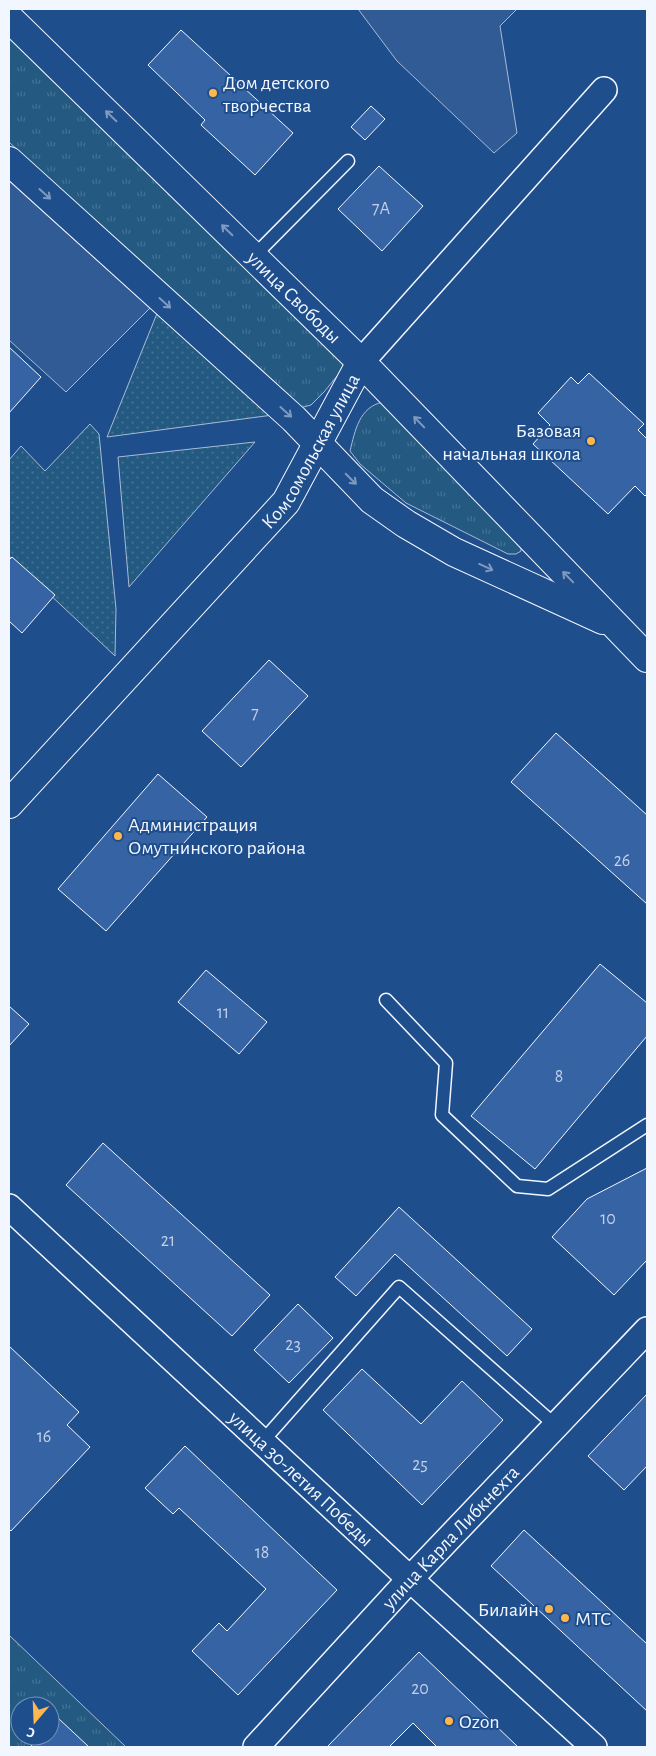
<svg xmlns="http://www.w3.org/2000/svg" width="656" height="1756" viewBox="0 0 656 1756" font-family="'Alegreya Sans',sans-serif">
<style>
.grass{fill:url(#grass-dots);stroke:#a8bbd7}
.park{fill:url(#park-tufts);stroke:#a8bbd7;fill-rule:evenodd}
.parking{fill:#305b95;stroke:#a8bbd7}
.building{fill:#3563a3;stroke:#f2f6ff}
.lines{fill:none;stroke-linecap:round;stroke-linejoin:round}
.lane-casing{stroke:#f2f6ff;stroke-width:15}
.street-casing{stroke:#f2f6ff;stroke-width:28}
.secondary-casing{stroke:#f2f6ff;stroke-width:30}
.lane{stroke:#1f4e8c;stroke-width:12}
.street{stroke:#1f4e8c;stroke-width:25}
.secondary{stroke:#1f4e8c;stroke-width:28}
.oneway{stroke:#7e9ac0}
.poi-dot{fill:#ffb74d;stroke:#1f4e8c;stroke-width:2}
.labels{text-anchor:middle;stroke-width:4;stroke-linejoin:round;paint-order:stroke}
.number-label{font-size:18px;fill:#c3d1e8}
.poi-label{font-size:20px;fill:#f2f6ff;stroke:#1f4e8c;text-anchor:start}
.street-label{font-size:20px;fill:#f2f6ff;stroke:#1f4e8c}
</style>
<defs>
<pattern id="grass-dots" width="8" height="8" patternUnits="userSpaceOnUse" patternTransform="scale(1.25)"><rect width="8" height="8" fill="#245a82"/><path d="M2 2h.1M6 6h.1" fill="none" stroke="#447295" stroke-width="1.8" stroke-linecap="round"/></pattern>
<pattern id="park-tufts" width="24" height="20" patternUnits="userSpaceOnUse" patternTransform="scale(1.25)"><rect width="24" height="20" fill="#245a82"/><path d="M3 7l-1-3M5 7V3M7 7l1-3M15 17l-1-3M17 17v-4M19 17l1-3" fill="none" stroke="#447295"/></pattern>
</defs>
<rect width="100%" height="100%" fill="#1f4e8c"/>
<g class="grass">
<path d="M 158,311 L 273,415 L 107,437 Z"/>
<path d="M 90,424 L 99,434 L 116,609 L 115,656 L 9,556 L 9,460 L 21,446 L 45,471 Z"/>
<path d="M 255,442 L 129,587 L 118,457 Z"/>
</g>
<g class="park">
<path d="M 9,36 L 346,358 L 342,370 L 324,392 L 311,405 L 300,408 L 289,403 L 9,142 Z"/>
<path d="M 383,402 L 521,544 L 521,551 L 516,554 L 508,554 L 406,503 L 360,464 L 350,451 C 355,431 359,407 383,402 Z"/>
<path d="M 9,1635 L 126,1747 L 9,1747 ZM 20,1706 L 50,1706 L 50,1736 L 20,1736 Z"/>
</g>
<g class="parking">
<path d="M 358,9 L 517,9 L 500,26 L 517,133 L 494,153 L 397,61 Z"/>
<path d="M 9,181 L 150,308 L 66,392 L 9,340 Z"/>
</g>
<g class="building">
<path d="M 181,30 L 293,133 L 255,175 L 201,125 L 205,120 L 148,65 Z"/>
<path d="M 371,106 L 385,119 L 365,140 L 351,127 Z"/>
<path d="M 379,166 L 423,206 L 382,251 L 338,209 Z"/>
<path d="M 9,347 L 41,377 L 9,413 Z"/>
<path d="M 589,373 L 644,424 L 638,430 L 647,439 L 647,494 L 645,496 L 635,486 L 608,514 L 533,444 L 550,425 L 538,413 L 571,377 L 578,384 Z"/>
<path d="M 12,557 L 55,595 L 22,633 L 9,621 L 9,560 Z"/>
<path d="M 269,660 L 308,696 L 241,767 L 202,731 Z"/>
<path d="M 556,733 L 647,815 L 647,904 L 511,782 Z"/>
<path d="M 158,774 L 207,817 L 106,931 L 58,889 Z"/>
<path d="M 600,964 L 647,1003 L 647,1036 L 535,1169 L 471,1116 Z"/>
<path d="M 206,970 L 267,1022 L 239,1054 L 178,1002 Z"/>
<path d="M 9,1006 L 29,1024 L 9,1046 Z"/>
<path d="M 103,1143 L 270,1295 L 232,1336 L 66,1185 Z"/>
<path d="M 647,1168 L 647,1260 L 614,1295 L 552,1237 L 587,1199 Z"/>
<path d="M 399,1207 L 532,1329 L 507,1356 L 395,1254 L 356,1296 L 335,1277 Z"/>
<path d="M 298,1304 L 333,1338 L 289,1383 L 254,1350 Z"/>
<path d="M 9,1346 L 79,1412 L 67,1425 L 90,1447 L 11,1531 L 9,1529 Z"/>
<path d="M 362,1369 L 421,1424 L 462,1381 L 503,1420 L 422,1505 L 323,1410 Z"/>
<path d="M 647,1394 L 647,1466 L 624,1490 L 588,1456 Z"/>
<path d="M 185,1446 L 337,1590 L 238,1695 L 192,1651 L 219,1623 L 227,1631 L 266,1589 L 179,1508 L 173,1514 L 145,1488 Z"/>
<path d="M 524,1530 L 647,1644 L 647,1711 L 491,1566 Z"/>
<path d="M 419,1652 L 518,1747 L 437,1747 L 413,1723 L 389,1747 L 327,1747 Z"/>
<path d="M 58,1718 L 89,1747 L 30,1747 L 41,1736 L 50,1736 L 50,1726 Z"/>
</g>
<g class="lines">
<defs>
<g id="lane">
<path d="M 254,256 L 348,161"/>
<path d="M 386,1000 L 446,1063 L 442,1115 L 517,1186 L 548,1189 L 647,1125"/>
<path d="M 262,1442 L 399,1287 L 556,1426"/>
</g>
<g id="street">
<path d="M 361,362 L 604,90"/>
<path id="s1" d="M 9,1207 L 410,1579 L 594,1747"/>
<path id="s2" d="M 256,1747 L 410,1579 L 647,1330"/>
</g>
<g id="secondary">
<path id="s3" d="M 9,18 L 361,362 L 647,658"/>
<path d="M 9,161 L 294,419 L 372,500 L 406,524 L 454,552 L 603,620"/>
<path id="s4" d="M 9,804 L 286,502 L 361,362"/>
</g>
</defs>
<use href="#lane" class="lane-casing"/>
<use href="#street" class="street-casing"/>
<use href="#secondary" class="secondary-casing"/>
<use href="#lane" class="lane"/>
<use href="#street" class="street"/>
<use href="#secondary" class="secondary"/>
</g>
<defs><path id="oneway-shaft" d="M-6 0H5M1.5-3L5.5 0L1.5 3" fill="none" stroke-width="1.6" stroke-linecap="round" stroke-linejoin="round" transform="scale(1.25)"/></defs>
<g class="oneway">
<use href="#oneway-shaft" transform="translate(111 116) rotate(-136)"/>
<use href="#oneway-shaft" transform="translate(45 194) rotate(42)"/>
<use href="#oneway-shaft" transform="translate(227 230) rotate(-136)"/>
<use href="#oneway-shaft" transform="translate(165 303) rotate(42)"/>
<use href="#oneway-shaft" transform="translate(286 412) rotate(42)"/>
<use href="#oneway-shaft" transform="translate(419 422) rotate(-134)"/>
<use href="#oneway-shaft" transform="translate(351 479) rotate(45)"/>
<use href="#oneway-shaft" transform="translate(486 567) rotate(25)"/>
<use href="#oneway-shaft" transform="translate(568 577) rotate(-134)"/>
</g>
<g class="poi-dot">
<circle cx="213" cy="93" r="5"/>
<circle cx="591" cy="441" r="5"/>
<circle cx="118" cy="836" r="5"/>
<circle cx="549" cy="1609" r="5"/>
<circle cx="565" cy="1618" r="5"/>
<circle cx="449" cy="1721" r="5"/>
</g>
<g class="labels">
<g class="number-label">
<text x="381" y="214">7А</text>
<text x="255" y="719">7</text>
<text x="622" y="866">26</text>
<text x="223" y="1018">11</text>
<text x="559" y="1082">8</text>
<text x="608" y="1224">10</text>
<text x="168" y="1246">21</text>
<text x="293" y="1350">23</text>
<text x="44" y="1442">16</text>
<text x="420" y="1470">25</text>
<text x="262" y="1558">18</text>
<text x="420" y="1694">20</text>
</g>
<g class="poi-label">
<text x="223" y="89">Дом детского<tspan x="223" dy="23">творчества</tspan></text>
<text x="581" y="437" text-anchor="end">Базовая<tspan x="581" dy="23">начальная школа</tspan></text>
<text x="128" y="831">Администрация<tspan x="128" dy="23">Омутнинского района</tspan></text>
<text x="539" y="1616" text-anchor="end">Билайн</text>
<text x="575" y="1625">МТС</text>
<text x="459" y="1728">Ozon</text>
</g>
<g class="street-label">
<text dy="7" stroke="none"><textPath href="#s3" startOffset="399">улица Свободы</textPath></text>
<text dy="7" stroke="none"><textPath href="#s4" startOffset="466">Комсомольская улица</textPath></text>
<text dy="7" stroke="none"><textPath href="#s1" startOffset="399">улица 30-летия Победы</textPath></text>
<text dy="7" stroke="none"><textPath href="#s2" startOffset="286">улица Карла Либкнехта</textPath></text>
</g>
</g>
<rect width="656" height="1756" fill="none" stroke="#f2f6ff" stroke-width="20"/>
<g transform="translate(35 1721) rotate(199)"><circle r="24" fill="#1f4e8c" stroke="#7391ba"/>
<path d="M0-4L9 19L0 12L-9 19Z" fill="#ffb74d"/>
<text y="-8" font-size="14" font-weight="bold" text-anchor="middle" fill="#f2f6ff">С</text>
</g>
</svg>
